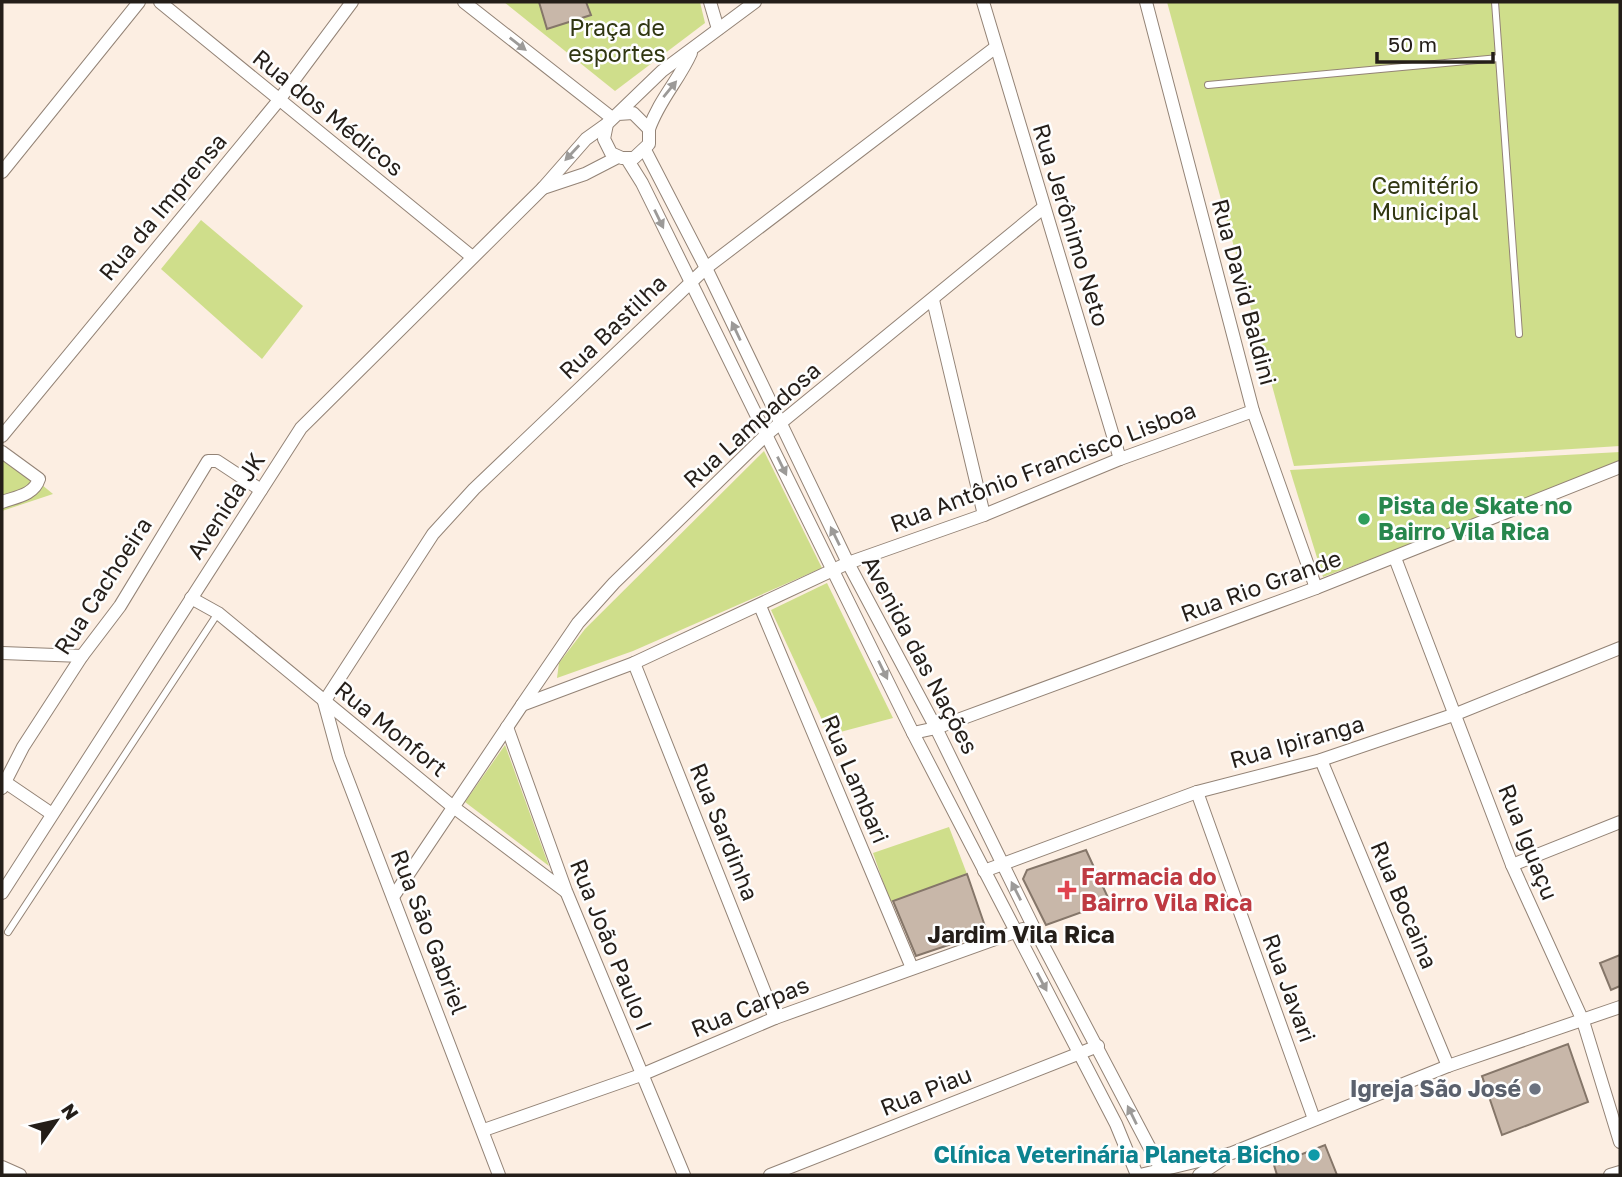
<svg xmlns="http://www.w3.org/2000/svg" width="1622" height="1177" viewBox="0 0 1622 1177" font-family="'Golos Text',sans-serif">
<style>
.green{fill:#cfde8b}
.building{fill:#c8b7a9;stroke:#857669;stroke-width:2}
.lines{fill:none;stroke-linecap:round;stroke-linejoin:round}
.lane-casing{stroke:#938376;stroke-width:8}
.street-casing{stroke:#938376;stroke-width:14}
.lane{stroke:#fff;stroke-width:6}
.street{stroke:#fff;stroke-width:12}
.oneway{fill:#9c9a98}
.leisure-dot{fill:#2e9e5b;stroke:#fefefe;stroke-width:2.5}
.health-dot{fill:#e0444e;stroke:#fefefe;stroke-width:2.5}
.worship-dot{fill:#6b7280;stroke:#fefefe;stroke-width:2.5}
.culture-dot{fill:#0f9aa8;stroke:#fefefe;stroke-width:2.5}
.labels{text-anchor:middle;stroke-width:5;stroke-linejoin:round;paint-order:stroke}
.park-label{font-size:23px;fill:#303611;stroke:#fefefe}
.street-label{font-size:23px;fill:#241e19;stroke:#fefefe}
.leisure-label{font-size:23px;font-weight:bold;fill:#27864d;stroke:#fefefe;text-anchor:start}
.health-label{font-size:23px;font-weight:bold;fill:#be3a42;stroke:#fefefe;text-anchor:start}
.worship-label{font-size:23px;font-weight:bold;fill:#5b616d;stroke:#fefefe;text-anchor:end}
.culture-label{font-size:23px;font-weight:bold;fill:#0d838f;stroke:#fefefe;text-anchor:end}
.neighbourhood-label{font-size:24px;font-weight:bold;fill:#241e19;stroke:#fefefe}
</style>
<rect width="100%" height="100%" fill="#fceee2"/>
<g class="green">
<path d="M 504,2 L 700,2 L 705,23 L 615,91 Z"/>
<path d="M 1167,2 L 1620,2 L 1620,446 L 1294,466 Z"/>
<path d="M 201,220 L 303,306 L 262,359 L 161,269 Z"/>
<path d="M 764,451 L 822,568 L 633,651 L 557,678 L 559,663 L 585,629 Z"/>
<path d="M 2,452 L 53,494 L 2,511 Z"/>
<path d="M 1620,452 L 1620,466 L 1323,577 L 1290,470 Z"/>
<path d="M 827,583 L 893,718 L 829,735 L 771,610 Z"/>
<path d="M 505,745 L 549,866 L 465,802 Z"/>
<path d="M 949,827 L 967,874 L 890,902 L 873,853 Z"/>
</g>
<g class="building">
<path d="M 539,2 L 586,2 L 591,15 L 547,29 Z"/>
<path d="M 1086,850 L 1110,902 L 1046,925 L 1023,879 L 1027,870 Z"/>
<path d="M 967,874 L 987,932 L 916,956 L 893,901 Z"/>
<path d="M 1620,955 L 1620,986 L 1611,990 L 1600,963 Z"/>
<path d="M 1568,1044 L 1588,1102 L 1502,1135 L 1482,1076 Z"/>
<path d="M 1325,1145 L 1337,1175 L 1277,1175 L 1274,1165 Z"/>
</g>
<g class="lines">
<defs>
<g id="lane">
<path d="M 1495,2 L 1519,334"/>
<path d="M 1208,85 L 1499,58"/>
<path d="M 8,932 L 218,613"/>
</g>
<g id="street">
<path d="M 160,2 L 471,256"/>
<path d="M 464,2 L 612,118"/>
<path d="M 710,2 L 718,29"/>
<path d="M 983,2 L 1120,459"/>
<path d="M 1146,2 L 1253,411 L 1316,588"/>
<path d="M 618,114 L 633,113 L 649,129 L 649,144 L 634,158 L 622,158 L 611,153 L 604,139 L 607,124 L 662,71 L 755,2"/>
<path d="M 649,129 C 659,100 679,80 691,53"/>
<path d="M 645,150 L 706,268 L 848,563 L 936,728 L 1033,926 L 1164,1175"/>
<path d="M 627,159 L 642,183 L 913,733 L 1116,1124 L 1137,1175"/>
<path d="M 2,172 L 139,2"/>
<path d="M 543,188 L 585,174 L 618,157"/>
<path d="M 933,300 L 984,515"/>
<path d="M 2,436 L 279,100 L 352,2"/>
<path d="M 2,452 L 39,479 C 34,495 16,497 2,502"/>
<path d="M 1395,558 L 1512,865 L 1583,1021 L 1620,1142"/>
<path d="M 191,598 L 218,613 L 452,806 L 565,891"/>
<path d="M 760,606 L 912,968"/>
<path d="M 2,653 L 82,656"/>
<path d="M 634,663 L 775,1018"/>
<path d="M 522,705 L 578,623 L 614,583 L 767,434 L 1043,208"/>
<path d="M 507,727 L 566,891 L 684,1175"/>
<path d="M 913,733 L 936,728 L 1316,588 L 1620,467"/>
<path d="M 1321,760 L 1448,1066"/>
<path d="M 2,780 L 52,814"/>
<path d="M 2,788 L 23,747 L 82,656 L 120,606 L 208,461 L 217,461 L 261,490"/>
<path d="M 1197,792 L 1314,1119"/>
<path d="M 1512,865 L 1620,822"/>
<path d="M 984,871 L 1197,792 L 1321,760 L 1456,714 L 1620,648"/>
<path d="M 2,893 L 301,428 L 543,188 L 586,139 L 607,124"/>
<path d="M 393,897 L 522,705 L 634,663 L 848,563 L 984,515 L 1120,459 L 1253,411"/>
<path d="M 484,1130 L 641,1075 L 775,1018 L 1023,929"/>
<path d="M 2,1167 L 20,1175"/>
<path d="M 499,1175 L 339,757 L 324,702 L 433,534 L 474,489 L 706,268 L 996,47"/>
<path d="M 770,1175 L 1098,1046"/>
<path d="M 1140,1175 L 1232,1153 L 1448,1066 L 1620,1007"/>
<path d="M 1199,1175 L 1226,1157"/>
<path d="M 1610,1175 L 1620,1172"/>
</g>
</defs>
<use href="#lane" class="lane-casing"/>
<use href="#street" class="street-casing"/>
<use href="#lane" class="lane"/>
<use href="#street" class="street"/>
</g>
<defs><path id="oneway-solid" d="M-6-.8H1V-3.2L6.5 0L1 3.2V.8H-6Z" transform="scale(1.75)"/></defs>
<g class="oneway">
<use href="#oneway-solid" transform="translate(518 44) rotate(38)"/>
<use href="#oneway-solid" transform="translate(670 89) rotate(-51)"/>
<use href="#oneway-solid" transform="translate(572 153) rotate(133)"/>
<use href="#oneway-solid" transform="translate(659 219) rotate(64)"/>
<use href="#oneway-solid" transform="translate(736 331) rotate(-115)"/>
<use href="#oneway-solid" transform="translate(782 466) rotate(64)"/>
<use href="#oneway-solid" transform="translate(835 536) rotate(-116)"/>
<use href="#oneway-solid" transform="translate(883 670) rotate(64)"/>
<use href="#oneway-solid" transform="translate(1016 891) rotate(-117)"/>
<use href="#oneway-solid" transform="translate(1042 982) rotate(62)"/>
<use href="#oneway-solid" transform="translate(1132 1115) rotate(-116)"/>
</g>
<circle class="leisure-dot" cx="1364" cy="519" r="7"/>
<path class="health-dot" d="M1063.5 879.5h7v7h7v7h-7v7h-7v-7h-7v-7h7z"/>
<circle class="worship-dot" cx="1535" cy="1089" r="7"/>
<circle class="culture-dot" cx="1314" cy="1155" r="7"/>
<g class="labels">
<g class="park-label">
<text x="617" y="36">Praça de<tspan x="617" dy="26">esportes</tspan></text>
<text x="1425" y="194">Cemitério<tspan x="1425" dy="26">Municipal</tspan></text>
</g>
<g class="street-label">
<text transform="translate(328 113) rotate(39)" y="8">Rua dos Médicos</text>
<text transform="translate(163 207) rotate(-50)" y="8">Rua da Imprensa</text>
<text transform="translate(1071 225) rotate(73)" y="8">Rua Jerônimo Neto</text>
<text transform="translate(1244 292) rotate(75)" y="8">Rua David Baldini</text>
<text transform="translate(613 327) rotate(-44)" y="8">Rua Bastilha</text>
<text transform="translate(752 425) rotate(-42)" y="8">Rua Lampadosa</text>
<text transform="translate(1043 467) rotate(-21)" y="8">Rua Antônio Francisco Lisboa</text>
<text transform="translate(226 506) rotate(-57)" y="8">Avenida JK</text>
<text transform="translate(103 586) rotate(-57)" y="8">Rua Cachoeira</text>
<text transform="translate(1261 586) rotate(-20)" y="8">Rua Rio Grande</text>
<text transform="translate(920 655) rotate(62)" y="8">Avenida das Nações</text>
<text transform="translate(391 729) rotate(39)" y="8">Rua Monfort</text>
<text transform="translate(1297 742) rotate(-16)" y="8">Rua Ipiranga</text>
<text transform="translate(855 779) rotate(67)" y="8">Rua Lambari</text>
<text transform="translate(724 832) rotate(68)" y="8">Rua Sardinha</text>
<text transform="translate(1528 842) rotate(68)" y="8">Rua Iguaçu</text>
<text transform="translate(1404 905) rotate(67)" y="8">Rua Bocaina</text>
<text transform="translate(429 932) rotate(69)" y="8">Rua São Gabriel</text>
<text transform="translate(611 945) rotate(68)" y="8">Rua João Paulo I</text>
<text transform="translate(1289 988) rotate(70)" y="8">Rua Javari</text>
<text transform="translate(750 1007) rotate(-22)" y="8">Rua Carpas</text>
<text transform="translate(926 1091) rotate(-22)" y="8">Rua Piau</text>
</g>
<g class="leisure-label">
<text x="1378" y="514">Pista de Skate no<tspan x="1378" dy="26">Bairro Vila Rica</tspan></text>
</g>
<g class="health-label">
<text x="1081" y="885">Farmacia do<tspan x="1081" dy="26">Bairro Vila Rica</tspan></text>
</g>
<g class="worship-label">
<text x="1521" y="1097">Igreja São José</text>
</g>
<g class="culture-label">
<text x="1300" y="1163">Clínica Veterinária Planeta Bicho</text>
</g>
<g class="neighbourhood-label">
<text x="1021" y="943">Jardim Vila Rica</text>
</g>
</g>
<rect width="1622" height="1177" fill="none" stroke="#241e19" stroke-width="7"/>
<g transform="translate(56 1121) rotate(56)" stroke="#fefefe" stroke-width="5" paint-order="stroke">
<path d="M0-5L12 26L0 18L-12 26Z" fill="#241e19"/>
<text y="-10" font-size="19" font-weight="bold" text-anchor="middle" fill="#241e19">N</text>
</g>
<path d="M1377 52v10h116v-10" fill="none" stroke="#241e19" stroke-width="3.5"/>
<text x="1388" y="52" font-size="21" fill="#241e19" stroke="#fefefe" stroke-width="5" paint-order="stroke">50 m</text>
</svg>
